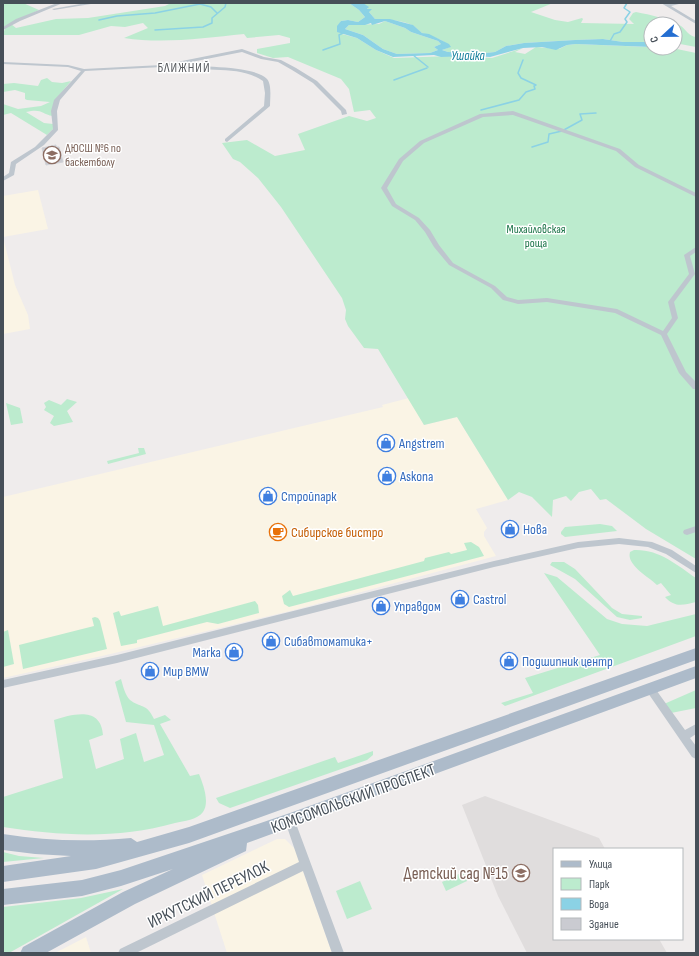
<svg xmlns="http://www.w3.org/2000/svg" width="699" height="956" viewBox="0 0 699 956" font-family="'Sofia Sans Condensed',sans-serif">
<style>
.commercial{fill:#faf4e5}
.education{fill:#e0dddd}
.green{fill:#bcebce}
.water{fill:#8bd2e5;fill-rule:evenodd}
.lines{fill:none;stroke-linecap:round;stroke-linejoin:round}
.stream{stroke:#8bd2e5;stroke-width:1.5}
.building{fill:#cacbd1;stroke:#d0d2d7}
.street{fill:#bec6ce;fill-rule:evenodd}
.primary{fill:#adbbca;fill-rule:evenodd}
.labels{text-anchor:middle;stroke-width:3;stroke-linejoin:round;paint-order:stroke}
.far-education-label{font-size:12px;fill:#785e54;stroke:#fff;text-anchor:start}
.far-park-label{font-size:12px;fill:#1c7448;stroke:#fff}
.far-water-label{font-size:13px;font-style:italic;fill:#157f9c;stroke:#fff}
.far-neighbourhood-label{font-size:13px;letter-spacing:1px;fill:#595c60;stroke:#fff}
.shop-label{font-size:14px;fill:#366cbe;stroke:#fff;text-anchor:start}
.food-label{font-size:14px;fill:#c56008;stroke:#fff;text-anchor:start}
.near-street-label{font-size:17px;fill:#464f58;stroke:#fff}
.near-education-label{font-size:17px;fill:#785e54;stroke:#fff;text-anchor:end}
</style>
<rect width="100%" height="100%" fill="#efecec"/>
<g class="commercial">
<path d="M 38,190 L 48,229 L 3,237 L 15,285 L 28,315 L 30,329 L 3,334 L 3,196 Z"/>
<path d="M 409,398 L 424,425 L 457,417 L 508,500 L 476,509 L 487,528 L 484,532 L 484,536 L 496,556 L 290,611 L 102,656 L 3,678 L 3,497 L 383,407 L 382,405 Z"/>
<path d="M 277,839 L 285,839 L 295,849 L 332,953 L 227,953 L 202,875 Z"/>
<path d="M 86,937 L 91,953 L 55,953 Z"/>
</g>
<path class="education" d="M 485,796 L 599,838 L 605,849 L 554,849 L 554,939 L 659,939 L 667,953 L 527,953 L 498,896 L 462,805 Z"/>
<g class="green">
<path d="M 3,3 L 23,3 L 39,10 L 3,27 Z"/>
<path d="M 171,3 L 349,3 L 359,10 L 365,17 L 358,22 L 348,20 L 341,21 L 337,29 L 342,34 L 357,38 L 376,50 L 394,58 L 452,56 L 492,58 L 523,48 L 515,52 L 525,54 L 536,47 L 559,49 L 567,45 L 576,44 L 672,48 L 696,53 L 696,559 L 646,529 L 606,499 L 600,500 L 591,489 L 579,492 L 571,501 L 566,496 L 553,500 L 552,517 L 532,497 L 519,492 L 508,500 L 457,417 L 424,425 L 378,349 L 364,348 L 348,326 L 345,319 L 346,310 L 342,298 L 281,207 L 258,178 L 240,162 L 233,159 L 222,143 L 247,140 L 275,156 L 305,150 L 298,134 L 349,116 L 367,121 L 376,118 L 370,110 L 354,112 L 349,89 L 341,79 L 288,57 L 273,58 L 257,53 L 257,49 L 290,43 L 290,38 L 279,35 L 247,38 L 244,34 C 205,38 163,44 124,38 L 148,28 L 143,23 L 125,27 L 111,26 L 79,35 L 3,35 L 5,28 L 11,24 L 16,28 L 56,19 L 88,18 L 165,6 Z"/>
<path d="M 363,3 L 553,3 L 531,12 L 555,20 L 568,22 L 582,18 L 583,19 L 581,23 L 634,24 L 629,19 L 633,13 L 636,12 C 651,15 667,18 681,26 C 686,30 689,36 696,37 L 696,47 L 675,43 L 675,24 L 651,24 L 651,42 L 623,42 L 603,39 L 575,40 L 524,43 L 506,46 L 495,52 L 486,53 L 448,52 L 442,50 L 450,47 C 443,39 431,36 422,33 C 419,31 416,27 412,25 C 400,20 388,19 375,19 L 369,12 L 370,9 L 368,9 Z"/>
<path d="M 385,21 L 405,28 L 411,32 L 438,41 L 441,44 L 434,47 L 438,50 L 430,53 L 397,54 L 383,49 L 363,35 L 345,29 L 349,25 L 379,24 Z"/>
<path d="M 47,78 L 52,82 L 62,83 L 71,81 L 55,100 L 53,116 C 41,114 42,108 26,112 L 44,123 L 53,124 L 53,129 L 47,135 L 11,113 L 3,115 L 3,104 L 18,109 L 41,106 L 50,102 L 27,100 L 25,99 L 25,93 L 15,90 L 3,92 L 3,84 L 14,83 L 38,86 L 41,80 Z"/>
<path d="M 67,399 L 77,402 L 67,411 L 73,422 L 54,426 L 50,423 L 54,416 L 44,410 L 46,407 L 44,403 L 49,400 L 61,405 Z"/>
<path d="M 6,403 L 20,408 L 23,423 L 11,425 Z"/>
<path d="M 138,448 L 144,448 L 146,454 L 108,464 L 107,461 L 139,453 Z"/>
<path d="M 600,524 L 612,526 L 617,531 L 565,537 L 561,534 L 561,532 L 565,527 Z"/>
<path d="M 471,542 L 479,547 L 484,556 L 289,607 L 284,604 L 282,596 L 290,590 L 293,596 L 424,561 L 425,558 L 449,552 L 451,554 L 467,550 L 464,543 Z"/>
<path d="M 634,550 C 659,549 677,565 696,578 L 696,602 C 683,605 675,608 665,597 L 671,595 L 661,583 L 657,585 C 649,577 626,565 630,552 Z"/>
<path d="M 552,562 L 564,562 L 575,569 L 612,608 L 622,614 L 642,616 L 642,618 L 630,620 L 617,617 L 575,579 L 550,565 Z"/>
<path d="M 544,573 L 557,577 L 607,619 L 622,624 L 647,626 L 696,614 L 696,636 L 505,706 L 501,703 L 533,693 L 525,678 L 600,655 Z"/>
<path d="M 255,601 L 258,605 L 259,613 L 218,624 L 207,622 L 137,640 L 137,643 L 121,646 L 113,613 L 119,611 L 121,616 L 158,606 L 163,626 Z"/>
<path d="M 95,617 L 98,618 L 100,621 L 107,649 L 23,669 L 19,645 L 94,626 L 92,618 Z"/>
<path d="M 8,630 L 14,664 L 3,667 L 3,632 Z"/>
<path d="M 121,679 C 123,686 125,695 130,700 C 140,708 147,703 154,719 L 165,715 L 171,720 L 160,724 L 190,776 L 199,774 C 203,784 210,802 203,812 C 197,820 184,821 175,823 C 119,839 60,836 3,827 L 3,797 L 63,778 L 54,720 C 73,714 101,706 103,735 L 89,740 L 96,769 L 124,759 L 120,739 L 136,733 L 144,762 L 164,755 L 154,725 L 126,722 L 115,682 Z"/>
<path d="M 696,690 L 696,708 L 671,713 L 664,704 Z"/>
<path d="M 373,751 L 373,755 L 367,760 L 230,808 L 219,803 L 216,798 L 335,757 L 338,763 Z"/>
<path d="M 3,852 L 19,856 L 44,858 L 3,862 Z"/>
<path d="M 463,872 L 467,881 L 446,891 L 442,882 Z"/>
<path d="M 360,881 L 372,909 L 347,919 L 336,891 Z"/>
<path d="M 123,889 L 9,953 L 3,953 L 3,907 L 81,898 Z"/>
</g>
<path class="water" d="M 349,3 L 363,3 L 369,7 L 367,9 L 372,9 L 369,12 L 375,19 L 390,19 L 413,25 L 422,33 L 429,34 L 449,44 L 451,47 L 442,50 L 448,52 L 486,53 L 495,52 L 506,46 L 524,43 L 575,40 L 603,39 L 623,42 L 651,42 L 651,47 L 576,44 L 567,45 L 556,50 L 542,47 L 523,48 L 490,57 L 468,56 L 441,57 L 434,55 L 393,57 L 376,50 L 357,38 L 337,32 L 337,26 L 341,21 L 348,20 L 358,22 L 365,17 L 359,10 ZM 385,21 L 405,28 L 411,32 L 438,41 L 441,44 L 434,47 L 438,50 L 430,53 L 397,54 L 383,49 L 363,35 L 345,29 L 349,25 L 365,25 L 371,23 L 372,25 Z"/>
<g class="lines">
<g class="stream">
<path d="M 99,20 L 117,16 L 155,13 L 200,4 L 211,7 L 217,13"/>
<path d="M 155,30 L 203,27 L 212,23 L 212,18 L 225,7 L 226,3"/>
<path d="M 609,43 L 614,34 L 620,32 L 627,22 L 625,19 L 630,12 L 624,8 L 627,3"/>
<path d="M 323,50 L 340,44 L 339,35 L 343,33"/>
<path d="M 413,55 L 428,67"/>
<path d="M 394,80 L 427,68"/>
<path d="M 481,110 L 519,100 L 526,92 L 535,89 L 534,86 L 536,85 L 521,78 L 518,73 L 523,60"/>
<path d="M 532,147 L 548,142 L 549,134 L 562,131 L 582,120 L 580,114 L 596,113"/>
</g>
</g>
<path class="building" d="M 56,145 L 56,147 L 59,147 L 63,162 L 46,165 L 42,148 Z"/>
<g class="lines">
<g class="street">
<path d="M 57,3 L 63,3 L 20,21 L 3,30 L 3,27 L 16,19 Z"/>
<path d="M 86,3 L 97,3 L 54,10 L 52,9 Z"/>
<path d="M 661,3 L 683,3 L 671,6 L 696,21 L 696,24 Z"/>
<path d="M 242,49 L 264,57 L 281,60 L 296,68 L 317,81 L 346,110 L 347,114 L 342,115 L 341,111 L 313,83 L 292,70 L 278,62 L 261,59 L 242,52 L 176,65 C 195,67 255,65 267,79 C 272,85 270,98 270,106 L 227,142 L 225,141 L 225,139 L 264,106 L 265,93 L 263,81 C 239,64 201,73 173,67 L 173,65 L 162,67 L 85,71 L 60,100 L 57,111 L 58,130 L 44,145 L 16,164 L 14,175 L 3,181 L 3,177 L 9,173 L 11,162 L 35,147 L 53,129 L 51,111 L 54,100 L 81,71 L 68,67 L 3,64 L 3,62 L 68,65 L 84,69 L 162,65 Z"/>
<path d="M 513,111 L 620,149 L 639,165 L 696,193 L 696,197 L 635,167 L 616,151 L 513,115 L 483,117 L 424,143 L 403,161 L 387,188 L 396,204 L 419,218 L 430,230 L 439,245 L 453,263 L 495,286 L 507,297 L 518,300 L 547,298 L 617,309 L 663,331 L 672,318 L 668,302 L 689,274 L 684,255 L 696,247 L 696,252 L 690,256 L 695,274 L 674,302 L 678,318 L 667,334 L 686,372 L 696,382 L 696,389 L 693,389 L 679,373 L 661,335 L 615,313 L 547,302 L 518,304 L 503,300 L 491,288 L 449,265 L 434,247 L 425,232 L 415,220 L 392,206 L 381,188 L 399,159 L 420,141 L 480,114 Z"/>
<path d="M 696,526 L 696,532 L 687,535 L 684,534 L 683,532 L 684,530 Z"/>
<path d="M 619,538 L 652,542 L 672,550 L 696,566 L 696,573 L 666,554 L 648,547 L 619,544 L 578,548 L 494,567 L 117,663 L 3,688 L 3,680 L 117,655 L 494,561 L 578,542 Z"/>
<path d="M 651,686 L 654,687 L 685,730 L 696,724 L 696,734 L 690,738 L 696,746 L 696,759 L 692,757 L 648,693 L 646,690 L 648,687 Z"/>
<path d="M 290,816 L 294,817 L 295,821 L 344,953 L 332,953 L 303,871 L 136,953 L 118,953 L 120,949 L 299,862 L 285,821 L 286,817 Z"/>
</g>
<g class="primary">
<path d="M 696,648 L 696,660 L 189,843 L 96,869 L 3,882 L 3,866 L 71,856 L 35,854 L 3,850 L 3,834 C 46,841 88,842 131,838 L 137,842 L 189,827 Z"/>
<path d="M 696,666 L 696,678 L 247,843 L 246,851 L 135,904 L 46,953 L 20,953 L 23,947 L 123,892 L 173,869 L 121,886 L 82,896 L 3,905 L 3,889 L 82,880 L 121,870 L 290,813 Z"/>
</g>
</g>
<defs>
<symbol id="school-ring" viewBox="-11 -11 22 22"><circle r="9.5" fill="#fff" stroke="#8d6e63" stroke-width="1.5"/><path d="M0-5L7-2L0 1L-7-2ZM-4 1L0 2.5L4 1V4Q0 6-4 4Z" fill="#8d6e63"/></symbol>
<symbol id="shop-ring" viewBox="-11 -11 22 22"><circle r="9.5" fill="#fff" stroke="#3f7fe0" stroke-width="1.5"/><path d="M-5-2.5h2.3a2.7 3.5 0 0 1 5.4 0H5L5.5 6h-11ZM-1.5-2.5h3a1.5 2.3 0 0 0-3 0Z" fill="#3f7fe0"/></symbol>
<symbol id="cafe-ring" viewBox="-11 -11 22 22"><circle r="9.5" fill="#fff" stroke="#e8710a" stroke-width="1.5"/><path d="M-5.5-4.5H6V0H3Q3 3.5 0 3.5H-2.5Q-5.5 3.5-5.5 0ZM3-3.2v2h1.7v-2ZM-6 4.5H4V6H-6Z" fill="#e8710a"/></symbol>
</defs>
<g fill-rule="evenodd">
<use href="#school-ring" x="42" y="145" width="20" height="20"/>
<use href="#shop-ring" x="376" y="433" width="20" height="20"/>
<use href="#shop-ring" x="377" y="466" width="20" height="20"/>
<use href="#shop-ring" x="258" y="486" width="20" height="20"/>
<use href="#shop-ring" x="500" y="519" width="20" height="20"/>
<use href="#cafe-ring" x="268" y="522" width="20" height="20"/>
<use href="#shop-ring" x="450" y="589" width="20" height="20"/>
<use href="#shop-ring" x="371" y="596" width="20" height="20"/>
<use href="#shop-ring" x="261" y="631" width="20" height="20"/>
<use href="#shop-ring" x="224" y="642" width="20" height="20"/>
<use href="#shop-ring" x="499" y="651" width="20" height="20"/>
<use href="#shop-ring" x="140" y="661" width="20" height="20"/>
<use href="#school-ring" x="511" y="863" width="20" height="20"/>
</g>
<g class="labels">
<g class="far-education-label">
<text x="65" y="152">ДЮСШ №6 по<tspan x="65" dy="14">баскетболу</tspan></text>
</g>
<g class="far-park-label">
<text x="536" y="233">Михайловская<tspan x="536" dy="14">роща</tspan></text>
</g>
<g class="far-water-label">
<text x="468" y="60">Ушайка</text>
</g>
<g class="far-neighbourhood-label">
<text x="184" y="72">БЛИЖНИЙ</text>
</g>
<g class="shop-label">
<text x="399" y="448">Angstrem</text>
<text x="400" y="481">Askona</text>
<text x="281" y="501">Стройпарк</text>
<text x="523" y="534">Нова</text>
<text x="473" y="604">Castrol</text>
<text x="394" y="611">Управдом</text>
<text x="284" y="646">Сибавтоматика+</text>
<text x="221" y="657" text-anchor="end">Marka</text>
<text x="522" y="666">Подшипник центр</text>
<text x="163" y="676">Мир BMW</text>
</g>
<g class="food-label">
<text x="291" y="537">Сибирское бистро</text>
</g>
<g class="near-street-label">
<text transform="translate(353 798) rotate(-20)" y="6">КОМСОМОЛЬСКИЙ ПРОСПЕКТ</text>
<text transform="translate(208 894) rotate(-26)" y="6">ИРКУТСКИЙ ПЕРЕУЛОК</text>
</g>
<g class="near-education-label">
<text x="508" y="879">Детский сад №15</text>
</g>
</g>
<rect width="699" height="956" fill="none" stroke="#464f58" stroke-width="8"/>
<rect x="553" y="848" width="130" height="92" fill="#ffffff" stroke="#b5b9bc"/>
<rect x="561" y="861" width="20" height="6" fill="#adbbca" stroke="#b5b9bc"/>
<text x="589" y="868" font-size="12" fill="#464f58">Улица</text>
<rect x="561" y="878" width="20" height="12" fill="#bcebce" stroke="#b5b9bc"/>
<text x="589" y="888" font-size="12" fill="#464f58">Парк</text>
<rect x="561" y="898" width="20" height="12" fill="#8bd2e5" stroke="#b5b9bc"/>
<text x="589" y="908" font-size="12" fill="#464f58">Вода</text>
<rect x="561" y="918" width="20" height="12" fill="#cacbd1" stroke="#b5b9bc"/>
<text x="589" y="928" font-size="12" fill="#464f58">Здание</text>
<g transform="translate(663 36) rotate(248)"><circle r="19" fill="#ffffff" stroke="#b5b9bc"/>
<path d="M0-3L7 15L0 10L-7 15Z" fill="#246ed1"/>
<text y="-6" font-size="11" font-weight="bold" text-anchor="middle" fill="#464f58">С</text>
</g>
</svg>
